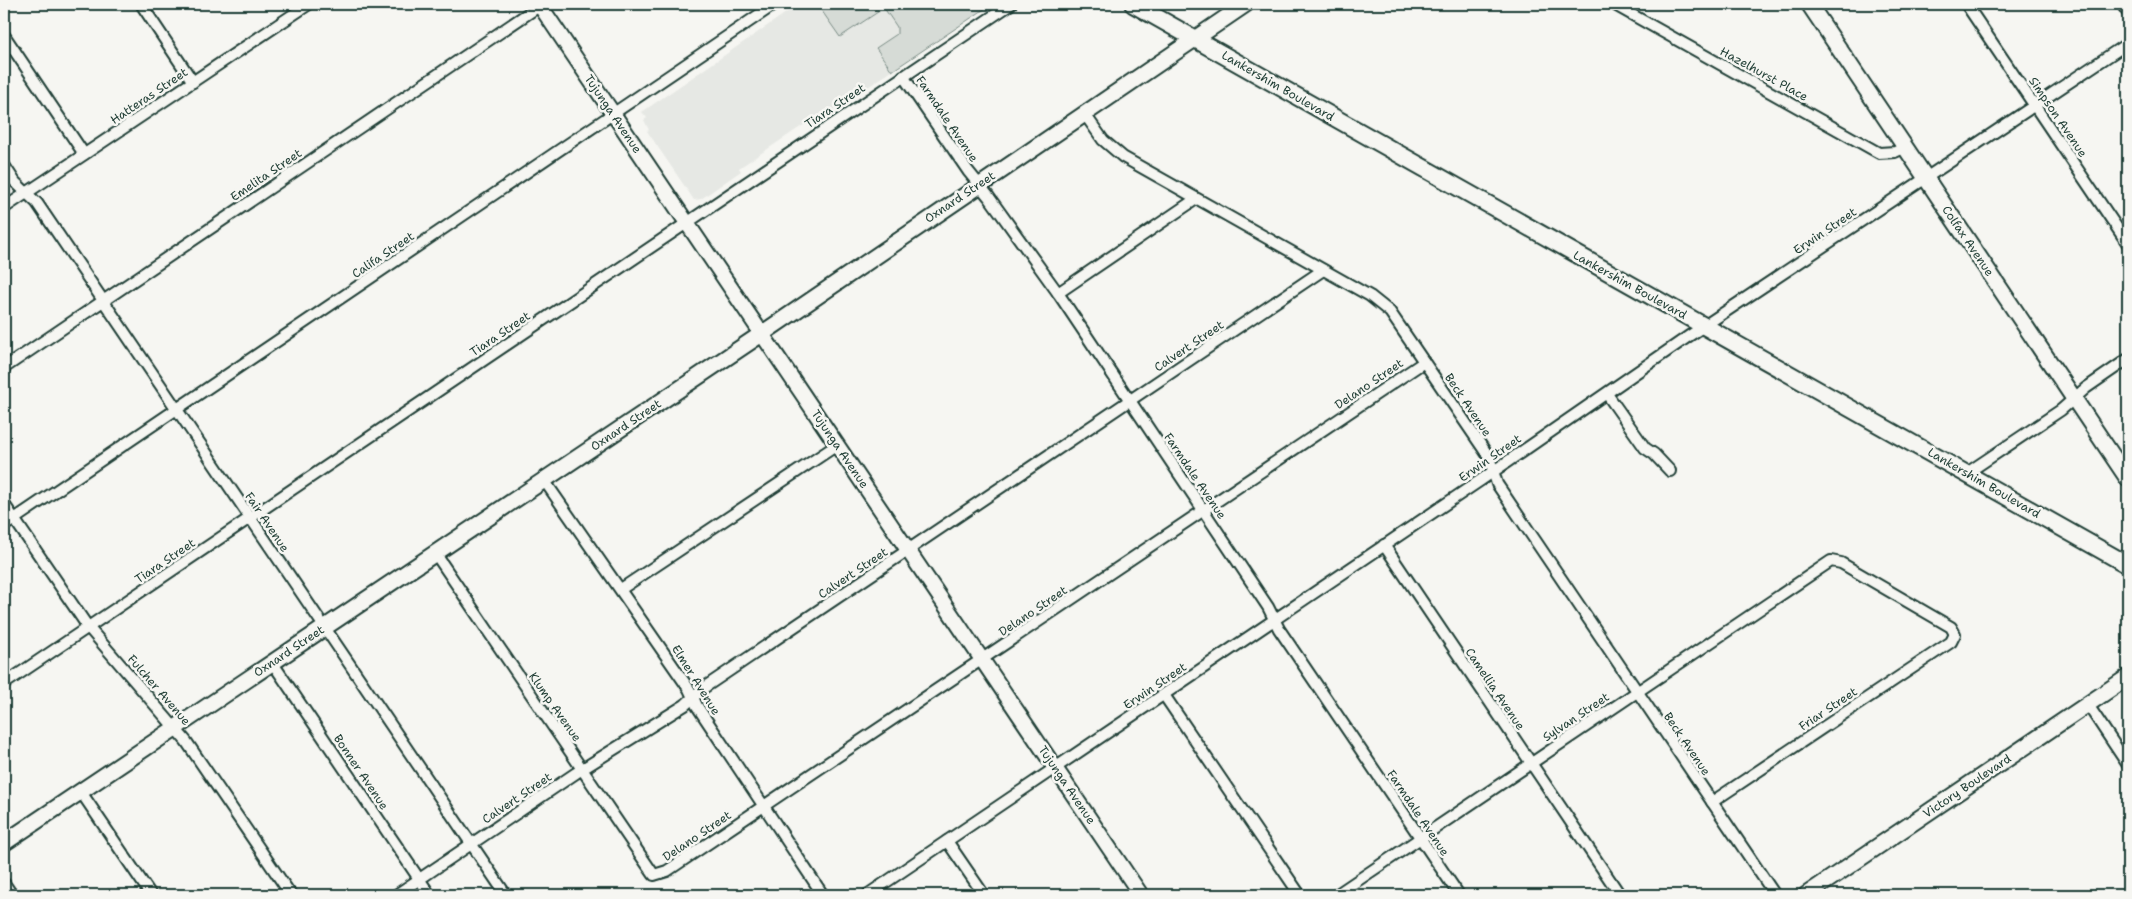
<svg xmlns="http://www.w3.org/2000/svg" width="2132" height="899" viewBox="0 0 2132 899" font-family="'Shantell Sans',sans-serif">
<style>
.built{fill:#e6e8e4}
.green{fill:#d6dbd6;stroke:#7a8c85}
.lines{fill:none;stroke-linecap:round;stroke-linejoin:round}
.minor-casing{stroke:#1f3d34;stroke-width:14}
.tertiary-casing{stroke:#1f3d34;stroke-width:18}
.secondary-casing{stroke:#1f3d34;stroke-width:19}
.primary-casing{stroke:#1f3d34;stroke-width:20}
.minor{stroke:#f6f6f2;stroke-width:10}
.tertiary{stroke:#f6f6f2;stroke-width:14}
.secondary{stroke:#f6f6f2;stroke-width:15}
.primary{stroke:#f6f6f2;stroke-width:16}
.labels{text-anchor:middle;stroke-width:5;stroke-linejoin:round;paint-order:stroke}
.street-label{font-size:12px;fill:#1f3d34;stroke:#f6f6f2}
</style>
<rect width="100%" height="100%" fill="#f6f6f2"/>
<filter id="ink" filterUnits="userSpaceOnUse"><feTurbulence type="fractalNoise" baseFrequency=".02" numOctaves="2"/><feDisplacementMap in="SourceGraphic" scale="10" xChannelSelector="R" yChannelSelector="G"/><feConvolveMatrix kernelMatrix="1 2 1 2 8 2 1 2 1" color-interpolation-filters="sRGB"/></filter>
<g filter="url(#ink)">
<path class="built" d="M 799,4 L 890,4 L 884,8 L 897,27 L 897,34 L 876,49 L 892,71 L 824,116 L 814,118 L 739,168 L 741,171 L 701,199 L 694,200 L 647,131 L 649,130 L 644,120 L 647,118 L 642,112 Z"/>
<path class="green" d="M 817,4 L 992,4 L 892,71 L 876,48 L 897,34 L 897,27 L 884,8 L 840,37 Z"/>
<g class="lines">
<defs>
<g id="minor">
<path d="M 141,4 L 193,82"/>
<path d="M 1613,4 L 1879,153 L 1895,152 L 1906,147"/>
<path d="M 1966,4 L 2128,244"/>
<path d="M 2122,4 L 2128,13"/>
<path d="M 4,35 L 84,154"/>
<path d="M 903,76 L 968,171 L 989,197 L 1058,293 L 1268,607 L 1279,629 L 1459,895"/>
<path d="M 1084,113 L 1103,140 L 1123,157 L 1370,296 L 1390,312 L 1489,457 L 1497,484 L 1775,895"/>
<path d="M 4,165 L 15,182 L 37,203 L 506,895"/>
<path d="M 4,208 L 309,4"/>
<path d="M 1058,293 L 1196,199"/>
<path d="M 4,368 L 542,4"/>
<path d="M 1607,394 L 1645,448 L 1654,454 L 1670,471"/>
<path d="M 1967,473 L 2061,410 L 2086,388 L 2128,359"/>
<path d="M 544,480 L 689,689 L 697,706 L 823,895"/>
<path d="M 4,504 L 88,627 L 186,741 L 291,895"/>
<path d="M 4,526 L 775,4"/>
<path d="M 1384,545 L 1620,895"/>
<path d="M 435,553 L 654,875 L 667,871 L 1424,362"/>
<path d="M 621,589 L 837,445"/>
<path d="M 272,662 L 430,895"/>
<path d="M 4,684 L 1011,4"/>
<path d="M 1164,695 L 1300,895"/>
<path d="M 2088,705 L 2128,765"/>
<path d="M 81,792 L 151,895"/>
<path d="M 947,841 L 984,895"/>
<path d="M 4,883 L 12,895"/>
<path d="M 396,895 L 576,773 L 685,705 L 702,689 L 1323,270"/>
<path d="M 867,895 L 1481,480 L 1689,336 L 2128,43"/>
<path d="M 1336,895 L 1831,561 L 1841,563 L 1951,627 L 1955,634 L 1951,642 L 1712,802"/>
</g>
<path id="tertiary" d="M 539,4 L 1141,895"/>
<g id="secondary">
<path d="M 1809,4 L 2128,479"/>
<path d="M 4,843 L 763,333 L 1246,4"/>
<path d="M 1806,895 L 2128,677"/>
</g>
<path id="primary" d="M 1133,4 L 2128,565"/>
</defs>
<use href="#minor" class="minor-casing"/>
<use href="#tertiary" class="tertiary-casing"/>
<use href="#secondary" class="secondary-casing"/>
<use href="#primary" class="primary-casing"/>
<use href="#minor" class="minor"/>
<use href="#tertiary" class="tertiary"/>
<use href="#secondary" class="secondary"/>
<use href="#primary" class="primary"/>
</g>
</g>
<g class="labels">
<g class="street-label">
<text transform="translate(1764 74) rotate(29)" y="4">Hazelhurst Place</text>
<text transform="translate(1278 86) rotate(30)" y="4">Lankershim Boulevard</text>
<text transform="translate(149 96) rotate(-34)" y="4">Hatteras Street</text>
<text transform="translate(835 106) rotate(-34)" y="4">Tiara Street</text>
<text transform="translate(613 114) rotate(56)" y="4">Tujunga Avenue</text>
<text transform="translate(2058 117) rotate(56)" y="4">Simpson Avenue</text>
<text transform="translate(947 119) rotate(56)" y="4">Farmdale Avenue</text>
<text transform="translate(266 175) rotate(-34)" y="4">Emelita Street</text>
<text transform="translate(960 197) rotate(-34)" y="4">Oxnard Street</text>
<text transform="translate(1825 231) rotate(-34)" y="4">Erwin Street</text>
<text transform="translate(1968 241) rotate(56)" y="4">Colfax Avenue</text>
<text transform="translate(383 255) rotate(-34)" y="4">Califa Street</text>
<text transform="translate(1630 285) rotate(29)" y="4">Lankershim Boulevard</text>
<text transform="translate(500 334) rotate(-34)" y="4">Tiara Street</text>
<text transform="translate(1189 346) rotate(-34)" y="4">Calvert Street</text>
<text transform="translate(1369 384) rotate(-34)" y="4">Delano Street</text>
<text transform="translate(1468 405) rotate(56)" y="4">Beck Avenue</text>
<text transform="translate(626 425) rotate(-34)" y="4">Oxnard Street</text>
<text transform="translate(840 449) rotate(56)" y="4">Tujunga Avenue</text>
<text transform="translate(1490 458) rotate(-35)" y="4">Erwin Street</text>
<text transform="translate(1195 476) rotate(56)" y="4">Farmdale Avenue</text>
<text transform="translate(1984 483) rotate(30)" y="4">Lankershim Boulevard</text>
<text transform="translate(267 522) rotate(56)" y="4">Fair Avenue</text>
<text transform="translate(165 561) rotate(-34)" y="4">Tiara Street</text>
<text transform="translate(853 573) rotate(-34)" y="4">Calvert Street</text>
<text transform="translate(1033 611) rotate(-34)" y="4">Delano Street</text>
<text transform="translate(289 651) rotate(-34)" y="4">Oxnard Street</text>
<text transform="translate(696 680) rotate(58)" y="4">Elmer Avenue</text>
<text transform="translate(1155 686) rotate(-34)" y="4">Erwin Street</text>
<text transform="translate(1495 689) rotate(56)" y="4">Camellia Avenue</text>
<text transform="translate(159 690) rotate(49)" y="4">Fulcher Avenue</text>
<text transform="translate(555 707) rotate(55)" y="4">Klump Avenue</text>
<text transform="translate(1828 709) rotate(-34)" y="4">Friar Street</text>
<text transform="translate(1576 717) rotate(-34)" y="4">Sylvan Street</text>
<text transform="translate(1687 744) rotate(56)" y="4">Beck Avenue</text>
<text transform="translate(361 772) rotate(56)" y="4">Bonner Avenue</text>
<text transform="translate(1067 785) rotate(56)" y="4">Tujunga Avenue</text>
<text transform="translate(1967 786) rotate(-34)" y="4">Victory Boulevard</text>
<text transform="translate(517 798) rotate(-34)" y="4">Calvert Street</text>
<text transform="translate(1418 813) rotate(56)" y="4">Farmdale Avenue</text>
<text transform="translate(697 836) rotate(-34)" y="4">Delano Street</text>
</g>
</g>
<rect width="2132" height="899" fill="none" stroke="#f6f6f2" stroke-width="20"/>
<rect x="10" y="10" width="2112" height="879" fill="none" stroke="#1f3d34" stroke-width="2" filter="url(#ink)"/>
</svg>
